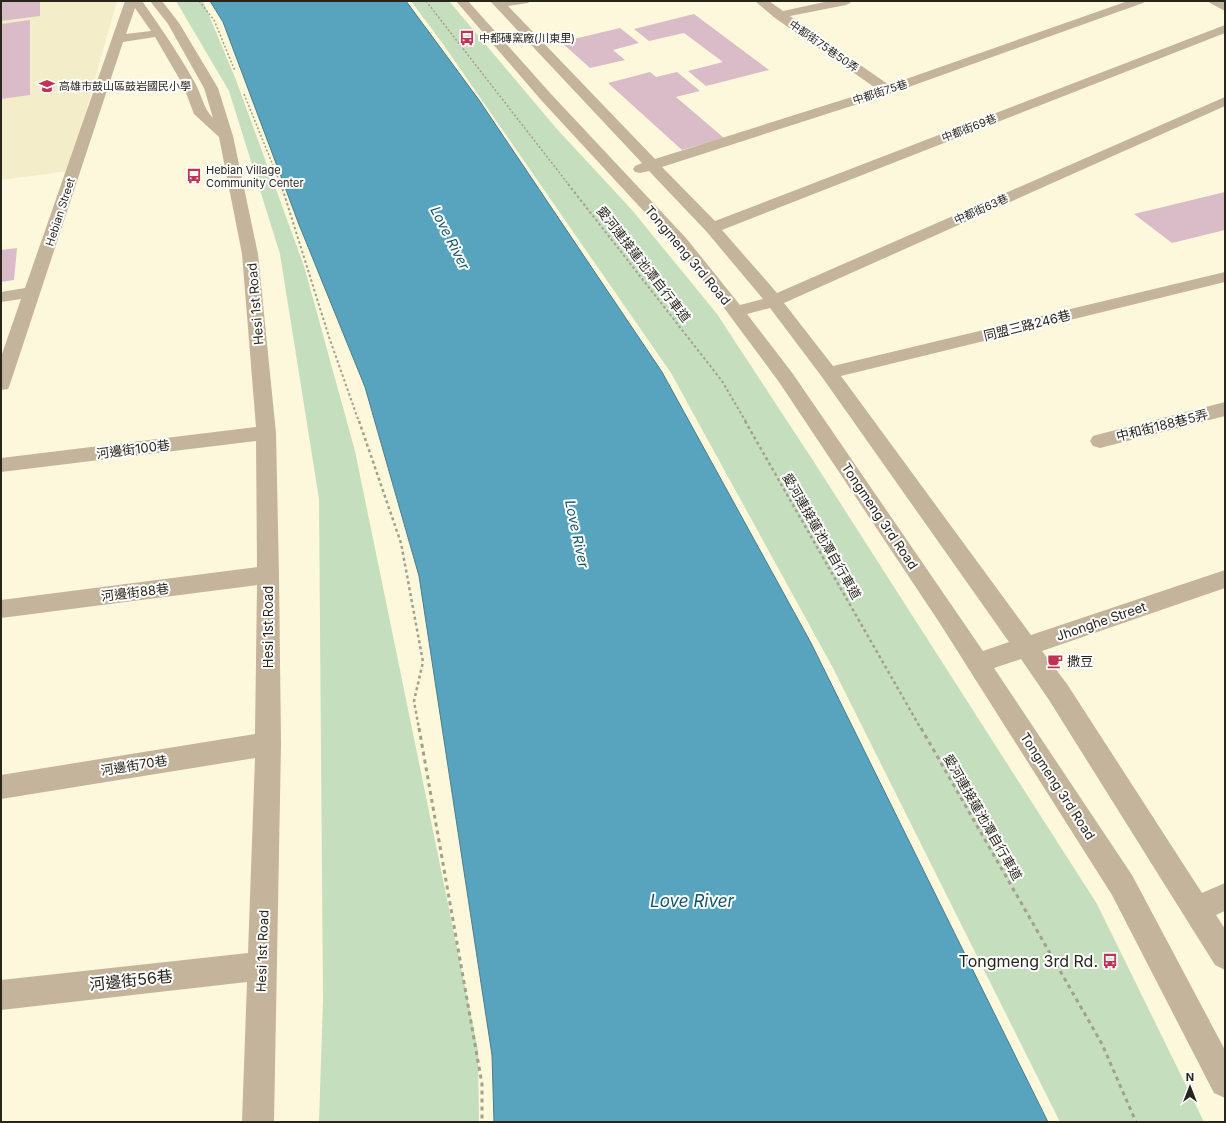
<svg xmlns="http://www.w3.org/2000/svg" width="1226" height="1123" viewBox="0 0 1226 1123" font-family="Inter,'Noto Sans TC',sans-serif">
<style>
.built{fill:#f3edc9}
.green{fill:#c4debe}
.water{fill:#58a4be;stroke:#4a7e8d}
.building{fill:#dabcc8}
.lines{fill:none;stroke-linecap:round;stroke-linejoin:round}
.path-far3{stroke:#a3a08b;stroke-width:1.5;stroke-dasharray:2 2;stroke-linecap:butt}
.path-far2{stroke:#a3a08b;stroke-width:2;stroke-dasharray:2.5 2.5;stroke-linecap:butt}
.path-far1{stroke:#a3a08b;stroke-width:2.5;stroke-dasharray:3 3;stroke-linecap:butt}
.path{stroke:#a3a08b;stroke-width:3;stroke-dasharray:4 4;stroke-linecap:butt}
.minor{fill:#c5b49c;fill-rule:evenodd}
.labels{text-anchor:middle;stroke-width:4;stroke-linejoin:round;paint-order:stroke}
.far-poi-label{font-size:11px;fill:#28261c;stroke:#fff;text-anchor:start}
.far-street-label{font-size:11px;fill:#28261c;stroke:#fff}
.street-label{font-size:13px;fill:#28261c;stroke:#fff}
.poi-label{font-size:13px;fill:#28261c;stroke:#fff;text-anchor:start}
.water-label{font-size:14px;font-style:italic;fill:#145366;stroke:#fff}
.near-poi-label{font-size:16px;fill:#28261c;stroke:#fff;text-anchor:end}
.near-street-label{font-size:16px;fill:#28261c;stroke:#fff}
.near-water-label{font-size:17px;font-style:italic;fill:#145366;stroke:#fff}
</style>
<rect width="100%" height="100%" fill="#fdf8dc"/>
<path class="built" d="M 1,1 L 117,1 L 69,171 L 1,180 Z"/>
<g class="green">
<path d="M 176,1 L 203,1 L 236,80 L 304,266 L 355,451 L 478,1050 L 479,1122 L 319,1122 L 323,1001 L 319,499 L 280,254 L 229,91 Z"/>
<path d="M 411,1 L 449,1 L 556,128 L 632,210 L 717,314 L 814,462 L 1097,904 L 1204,1122 L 1060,1122 L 833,668 L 671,373 L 443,44 Z"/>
</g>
<path class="water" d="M 210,1 L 406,1 L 479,100 L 662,372 L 811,643 L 1048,1122 L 494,1122 L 492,1055 L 419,576 L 365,387 L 298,222 L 223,22 Z"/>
<g class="building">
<path d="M 1,1 L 40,1 L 40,16 L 1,21 Z"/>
<path d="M 694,14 L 769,70 L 706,86 L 688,71 L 723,62 L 684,33 L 649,41 L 634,29 Z"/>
<path d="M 30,20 L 30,95 L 1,99 L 1,24 Z"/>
<path d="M 620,28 L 639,43 L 613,50 L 625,60 L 590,68 L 561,42 Z"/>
<path d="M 650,72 L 656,77 L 677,72 L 700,91 L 676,97 L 724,138 L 682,150 L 608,83 Z"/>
<path d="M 1225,192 L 1225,230 L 1172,243 L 1134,214 Z"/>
<path d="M 17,248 L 14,280 L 1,282 L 1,250 Z"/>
</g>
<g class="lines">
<g class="path-far3">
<path d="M 199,1 L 214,20 L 235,71"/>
<path d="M 426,1 L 569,185"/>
<path d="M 244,94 L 281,185"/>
</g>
<g class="path-far2">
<path d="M 281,184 L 329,337 L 359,422"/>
<path d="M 568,184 L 722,381 L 746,422"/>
</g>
<g class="path-far1">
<path d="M 359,421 L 401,543 L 423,662 L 414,701 L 419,729"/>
<path d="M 745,421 L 921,729"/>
</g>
<g class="path">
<path d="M 419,728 L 482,1084 L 482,1122"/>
<path d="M 921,728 L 1102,1044 L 1136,1122"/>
</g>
<g class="minor">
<path d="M 125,1 L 142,1 C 161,28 179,54 195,83 C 202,95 203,108 213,118 L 204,88 L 168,24 L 150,1 L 162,1 L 179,23 L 218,88 L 233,136 L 258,254 L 276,433 L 279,575 L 281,744 L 274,1122 L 242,1122 L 247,982 L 1,1010 L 1,980 L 248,953 L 255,758 L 1,799 L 1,775 L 255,734 L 257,585 L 1,618 L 1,600 L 257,567 L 256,441 L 1,472 L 1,458 L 256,427 L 242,254 L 219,137 L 194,114 L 183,85 L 155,37 L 123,42 L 10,384 L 8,389 L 1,390 L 1,357 L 21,299 L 1,302 L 1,292 L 25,288 ZM 135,8 L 151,31 L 126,34 Z"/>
<path d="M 456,1 L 468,1 L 551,94 L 686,238 L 740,305 L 763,299 L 706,231 L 649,171 L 640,173 L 635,172 L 633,169 L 635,166 L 642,163 L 490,1 L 530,1 L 528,3 L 508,6 L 655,159 L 877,89 L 775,18 L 755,1 L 769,1 L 783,11 L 829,1 L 852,1 L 850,3 L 846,5 L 790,16 L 889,85 L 1128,1 L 1145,1 L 1143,3 L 892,93 L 662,167 L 715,221 L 1225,25 L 1225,33 L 722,230 L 777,293 L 1225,97 L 1225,106 L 784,303 L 833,366 L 1225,272 L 1225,282 L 841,376 L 1031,635 L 1225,570 L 1225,588 L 1042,651 L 1067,684 L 1202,893 L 1225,883 L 1225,911 L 1216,915 L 1225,929 L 1225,970 L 1215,965 L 1049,700 L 1021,659 L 994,668 L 1132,875 L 1225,1050 L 1225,1098 L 1214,1093 L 1112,895 L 939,622 L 779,382 L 713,293 L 674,244 L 541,100 ZM 770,308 L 822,377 L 1009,642 L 983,651 L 793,374 L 747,314 Z"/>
<path d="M 1208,1 L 1225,2 L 1225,11 L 1210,3 Z"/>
<path d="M 1225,402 L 1225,416 L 1100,448 L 1093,446 L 1090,441 L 1093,436 L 1100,434 Z"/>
</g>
</g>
<defs>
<symbol id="bus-bare" viewBox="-9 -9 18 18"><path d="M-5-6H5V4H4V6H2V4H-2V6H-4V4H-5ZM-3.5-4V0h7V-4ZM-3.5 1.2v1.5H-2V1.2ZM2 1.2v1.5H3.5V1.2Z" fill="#c23254" stroke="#fff" stroke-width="2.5" paint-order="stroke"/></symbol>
<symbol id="school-bare" viewBox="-9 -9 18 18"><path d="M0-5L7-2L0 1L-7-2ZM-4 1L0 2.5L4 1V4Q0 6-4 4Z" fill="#c23254" stroke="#fff" stroke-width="2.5" paint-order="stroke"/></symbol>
<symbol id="cafe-bare" viewBox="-9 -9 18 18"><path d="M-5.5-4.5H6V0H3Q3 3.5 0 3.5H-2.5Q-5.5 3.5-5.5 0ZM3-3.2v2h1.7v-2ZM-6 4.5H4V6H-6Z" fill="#c23254" stroke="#fff" stroke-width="2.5" paint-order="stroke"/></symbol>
</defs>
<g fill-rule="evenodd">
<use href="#bus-bare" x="456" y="27" width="22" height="22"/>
<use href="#school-bare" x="36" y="75" width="22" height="22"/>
<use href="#bus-bare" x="183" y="165" width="22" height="22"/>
<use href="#cafe-bare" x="1044" y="650" width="22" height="22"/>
<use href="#bus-bare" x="1099" y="950" width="22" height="22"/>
</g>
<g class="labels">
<g class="far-poi-label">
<text x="479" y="42">中都磚窯廠(川東里)</text>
<text x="59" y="90">高雄市鼓山區鼓岩國民小學</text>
<text x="206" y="174">Hebian Village<tspan x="206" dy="13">Community Center</tspan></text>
</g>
<g class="far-street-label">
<text transform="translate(824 46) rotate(35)" y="4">中都街75巷50弄</text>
<text transform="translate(880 92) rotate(-18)" y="4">中都街75巷</text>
<text transform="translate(969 128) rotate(-21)" y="4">中都街69巷</text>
<text transform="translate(981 209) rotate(-24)" y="4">中都街63巷</text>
<text transform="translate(60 212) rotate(-72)" y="4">Hebian Street</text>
</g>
<g class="street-label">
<text transform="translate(688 255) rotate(50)" y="5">Tongmeng 3rd Road</text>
<text transform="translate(644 264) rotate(52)" y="5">愛河連接蓮池潭自行車道</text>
<text transform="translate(255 304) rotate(-95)" y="5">Hesi 1st Road</text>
<text transform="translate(1027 325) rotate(-14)" y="5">同盟三路246巷</text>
<text transform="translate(1162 425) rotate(-14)" y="5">中和街188巷5弄</text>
<text transform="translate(133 449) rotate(-7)" y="5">河邊街100巷</text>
<text transform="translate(880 516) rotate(56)" y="5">Tongmeng 3rd Road</text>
<text transform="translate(822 536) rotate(60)" y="5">愛河連接蓮池潭自行車道</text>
<text transform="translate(135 592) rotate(-7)" y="5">河邊街88巷</text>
<text transform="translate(1101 621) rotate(-19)" y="5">Jhonghe Street</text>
<text transform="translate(268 627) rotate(-90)" y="5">Hesi 1st Road</text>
<text transform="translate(134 765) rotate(-9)" y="5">河邊街70巷</text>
<text transform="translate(1058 786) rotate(57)" y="5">Tongmeng 3rd Road</text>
<text transform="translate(983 817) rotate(60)" y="5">愛河連接蓮池潭自行車道</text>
<text transform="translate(262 951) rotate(-88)" y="5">Hesi 1st Road</text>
</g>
<g class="poi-label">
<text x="1067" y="666">撒豆</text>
</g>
<g class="water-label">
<text transform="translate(450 238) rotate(63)" y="5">Love River</text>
<text transform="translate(577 534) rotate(78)" y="5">Love River</text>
</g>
<g class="near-poi-label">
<text x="1098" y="967">Tongmeng 3rd Rd.</text>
</g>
<g class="near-street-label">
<text transform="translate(131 980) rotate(-6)" y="6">河邊街56巷</text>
</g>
<g class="near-water-label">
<text x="692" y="907">Love River</text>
</g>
</g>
<rect width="1226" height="1123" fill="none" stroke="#28261c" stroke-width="4"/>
<g transform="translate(1190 1087)" stroke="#ffffff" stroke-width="3" paint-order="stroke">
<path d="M0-3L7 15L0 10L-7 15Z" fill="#28261c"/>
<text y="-6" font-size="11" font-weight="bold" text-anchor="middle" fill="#28261c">N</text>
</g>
</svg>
